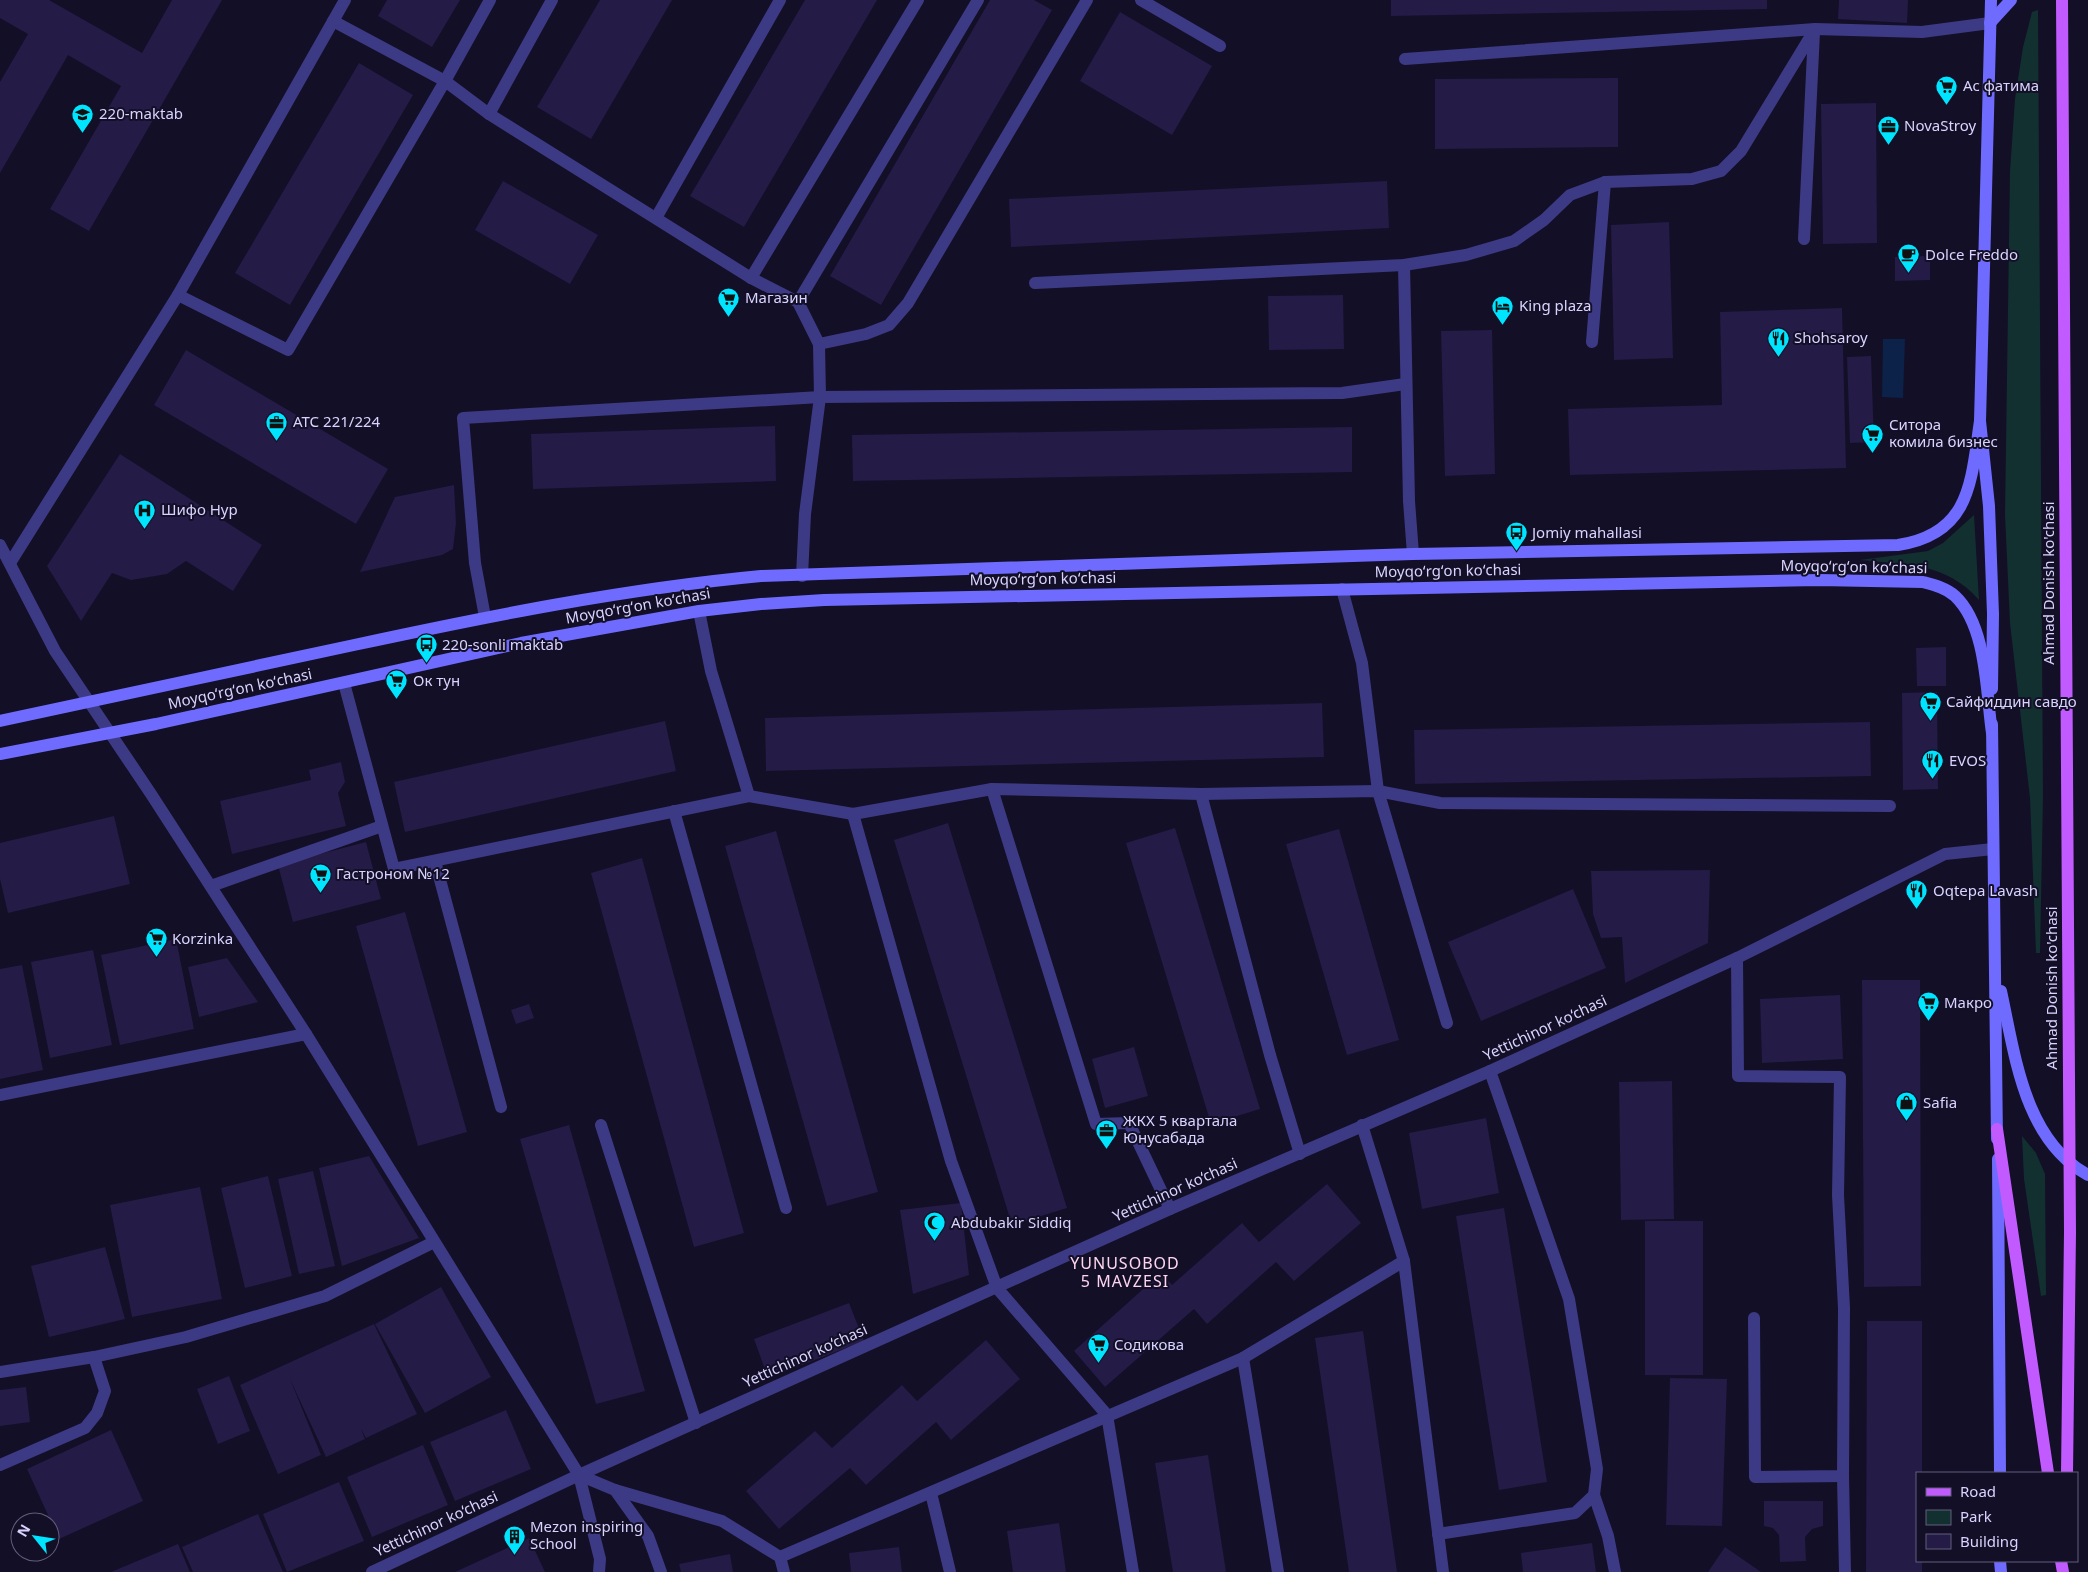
<svg xmlns="http://www.w3.org/2000/svg" width="2088" height="1572" viewBox="0 0 2088 1572" font-family="'Noto Sans',sans-serif">
<style>
.green{fill:#12302f}
.water{fill:#0c2248}
.building{fill:#241b47}
.lines{fill:none;stroke-linecap:round;stroke-linejoin:round}
.lane{stroke:#3d3a85;stroke-width:12}
.street{stroke:#3d3a85;stroke-width:12}
.secondary{stroke:#6f6bff;stroke-width:12}
.primary{stroke:#c25bff;stroke-width:12}
.labels{text-anchor:middle;stroke-width:4;stroke-linejoin:round;paint-order:stroke}
.poi-label{font-size:15px;fill:#d9d4ff;stroke:#130f26;text-anchor:start}
.street-label{font-size:15px;fill:#d9d4ff;stroke:#130f26}
.neighbourhood-label{font-size:16px;letter-spacing:1px;fill:#ffd6f0;stroke:#130f26}
</style>
<rect width="100%" height="100%" fill="#130f26"/>
<g class="green">
<path d="M 2038,10 L 2043,797 L 2040,953 L 2036,953 L 2030,798 L 2010,623 L 2005,515 L 2010,171 L 2015,99 L 2023,47 L 2032,12 Z"/>
<path d="M 1974,515 L 1979,600 C 1946,562 1906,565 1860,560 L 1928,551 L 1943,543 Z"/>
<path d="M 2022,1136 L 2036,1153 L 2045,1174 L 2046,1295 L 2041,1296 L 2024,1179 Z"/>
</g>
<path class="water" d="M 1883,339 L 1905,339 L 1903,398 L 1882,397 Z"/>
<g class="building">
<path d="M 0,0 L 49,0 L 142,53 L 172,0 L 222,0 L 89,231 L 50,209 L 121,86 L 68,55 L 0,173 L 0,82 L 28,34 L 0,18 Z"/>
<path d="M 387,0 L 460,0 L 432,47 L 378,16 Z"/>
<path d="M 600,0 L 672,0 L 591,139 L 537,107 Z"/>
<path d="M 805,0 L 877,0 L 744,227 L 690,196 Z"/>
<path d="M 990,0 L 1034,0 L 1052,10 L 881,305 L 830,276 Z"/>
<path d="M 1391,0 L 1767,0 L 1767,9 L 1391,16 Z"/>
<path d="M 1839,0 L 1908,0 L 1907,23 L 1838,19 Z"/>
<path d="M 1120,12 L 1212,66 L 1172,135 L 1080,81 Z"/>
<path d="M 359,63 L 413,95 L 290,305 L 235,273 Z"/>
<path d="M 1618,78 L 1618,147 L 1435,149 L 1435,79 Z"/>
<path d="M 1876,103 L 1877,243 L 1823,244 L 1821,104 Z"/>
<path d="M 503,181 L 598,235 L 570,284 L 475,230 Z"/>
<path d="M 1387,181 L 1389,228 L 1011,247 L 1009,199 Z"/>
<path d="M 1669,222 L 1673,358 L 1614,360 L 1611,225 Z"/>
<path d="M 1930,256 L 1930,280 L 1895,281 L 1895,257 Z"/>
<path d="M 1343,295 L 1344,349 L 1269,350 L 1268,296 Z"/>
<path d="M 1842,308 L 1846,468 L 1570,475 L 1568,409 L 1722,405 L 1720,312 Z"/>
<path d="M 1492,330 L 1495,474 L 1445,476 L 1441,331 Z"/>
<path d="M 186,350 L 388,469 L 356,524 L 154,405 Z"/>
<path d="M 1871,356 L 1874,442 L 1850,443 L 1847,357 Z"/>
<path d="M 775,426 L 776,481 L 533,489 L 531,434 Z"/>
<path d="M 1352,427 L 1352,472 L 853,481 L 852,435 Z"/>
<path d="M 120,454 L 262,545 L 233,591 L 186,561 L 167,574 L 131,580 L 112,573 L 81,621 L 47,566 Z"/>
<path d="M 454,485 L 456,523 L 453,549 L 442,555 L 360,572 L 395,497 Z"/>
<path d="M 1946,647 L 1946,686 L 1917,686 L 1916,648 Z"/>
<path d="M 1937,692 L 1938,789 L 1903,790 L 1902,693 Z"/>
<path d="M 1322,703 L 1324,757 L 766,771 L 765,718 Z"/>
<path d="M 665,721 L 676,771 L 405,832 L 394,782 Z"/>
<path d="M 1870,722 L 1871,776 L 1415,784 L 1414,730 Z"/>
<path d="M 341,762 L 345,782 L 338,793 L 346,826 L 232,854 L 220,801 L 311,780 L 309,770 Z"/>
<path d="M 114,816 L 130,884 L 8,913 L 0,879 L 0,843 Z"/>
<path d="M 948,823 L 1067,1208 L 1012,1225 L 894,840 Z"/>
<path d="M 1175,828 L 1260,1109 L 1211,1124 L 1126,843 Z"/>
<path d="M 1339,829 L 1399,1040 L 1347,1055 L 1286,844 Z"/>
<path d="M 776,831 L 878,1192 L 827,1206 L 725,846 Z"/>
<path d="M 366,842 L 381,899 L 293,922 L 278,865 Z"/>
<path d="M 642,858 L 744,1233 L 694,1247 L 591,873 Z"/>
<path d="M 1710,870 L 1708,943 L 1625,983 L 1622,937 L 1601,938 L 1593,914 L 1591,871 Z"/>
<path d="M 1573,889 L 1606,968 L 1481,1021 L 1448,942 Z"/>
<path d="M 405,912 L 467,1132 L 418,1146 L 356,926 Z"/>
<path d="M 176,939 L 194,1029 L 120,1045 L 101,955 Z"/>
<path d="M 93,950 L 112,1045 L 50,1058 L 31,962 Z"/>
<path d="M 227,958 L 258,1002 L 199,1017 L 188,967 Z"/>
<path d="M 22,965 L 43,1070 L 0,1079 L 0,969 Z"/>
<path d="M 1862,980 L 1920,980 L 1921,1286 L 1864,1287 Z"/>
<path d="M 1840,995 L 1843,1059 L 1762,1063 L 1760,999 Z"/>
<path d="M 529,1004 L 534,1018 L 516,1024 L 511,1010 Z"/>
<path d="M 1134,1047 L 1148,1096 L 1105,1108 L 1092,1059 Z"/>
<path d="M 1672,1081 L 1674,1219 L 1621,1220 L 1619,1082 Z"/>
<path d="M 1486,1118 L 1499,1193 L 1422,1209 L 1409,1133 Z"/>
<path d="M 569,1125 L 645,1391 L 596,1404 L 520,1139 Z"/>
<path d="M 369,1156 L 419,1238 L 342,1266 L 319,1168 Z"/>
<path d="M 313,1171 L 335,1266 L 299,1274 L 278,1179 Z"/>
<path d="M 268,1176 L 292,1276 L 245,1288 L 221,1188 Z"/>
<path d="M 1327,1184 L 1361,1223 L 1294,1281 L 1276,1262 L 1207,1324 L 1194,1309 L 1105,1387 L 1074,1351 L 1161,1273 L 1172,1285 L 1242,1223 L 1259,1242 Z"/>
<path d="M 200,1187 L 222,1299 L 132,1317 L 110,1205 Z"/>
<path d="M 961,1203 L 969,1275 L 913,1294 L 900,1210 Z"/>
<path d="M 1504,1208 L 1547,1482 L 1499,1490 L 1456,1216 Z"/>
<rect x="1645" y="1221" width="58" height="154"/>
<path d="M 105,1247 L 125,1319 L 49,1337 L 31,1266 Z"/>
<path d="M 441,1287 L 491,1377 L 425,1413 L 375,1324 Z"/>
<path d="M 849,1303 L 864,1341 L 768,1378 L 754,1339 Z"/>
<path d="M 1867,1321 L 1922,1321 L 1922,1473 L 1917,1473 L 1917,1561 L 1922,1561 L 1922,1572 L 1866,1572 Z"/>
<path d="M 374,1324 L 417,1414 L 366,1438 L 361,1429 L 365,1439 L 326,1457 L 290,1379 L 321,1455 L 278,1474 L 240,1385 Z"/>
<path d="M 1363,1331 L 1397,1572 L 1349,1572 L 1315,1338 Z"/>
<path d="M 986,1340 L 1020,1379 L 951,1440 L 936,1422 L 866,1485 L 850,1468 L 779,1529 L 746,1491 L 815,1431 L 832,1448 L 902,1385 L 917,1401 Z"/>
<path d="M 229,1376 L 250,1431 L 218,1444 L 197,1389 Z"/>
<path d="M 1670,1378 L 1727,1379 L 1722,1526 L 1666,1525 Z"/>
<path d="M 26,1387 L 30,1422 L 0,1426 L 0,1390 Z"/>
<path d="M 506,1410 L 531,1469 L 455,1501 L 430,1442 Z"/>
<path d="M 111,1430 L 143,1501 L 59,1539 L 27,1469 Z"/>
<path d="M 423,1445 L 448,1505 L 372,1537 L 347,1477 Z"/>
<path d="M 1208,1455 L 1226,1572 L 1173,1572 L 1155,1463 Z"/>
<path d="M 339,1482 L 364,1541 L 287,1572 L 263,1514 Z"/>
<path d="M 1764,1501 L 1823,1501 L 1823,1526 L 1812,1529 L 1805,1537 L 1806,1561 L 1780,1562 L 1779,1535 L 1773,1528 L 1764,1526 Z"/>
<path d="M 258,1514 L 283,1572 L 193,1572 L 182,1547 Z"/>
<path d="M 1059,1523 L 1066,1572 L 1013,1572 L 1007,1531 Z"/>
<path d="M 529,1538 L 545,1572 L 455,1572 Z"/>
<path d="M 1592,1543 L 1596,1572 L 1523,1572 L 1521,1553 Z"/>
<path d="M 178,1544 L 190,1572 L 111,1572 Z"/>
<path d="M 899,1547 L 902,1572 L 851,1572 L 849,1553 Z"/>
<path d="M 1725,1547 L 1761,1572 L 1708,1572 Z"/>
<path d="M 730,1554 L 733,1572 L 681,1572 L 679,1564 Z"/>
</g>
<g class="lines">
<g class="lane">
<path d="M 490,0 L 445,81 L 489,114 L 751,278 L 798,302 L 819,344 L 820,397 L 805,514 L 802,576"/>
<path d="M 1141,0 L 1220,46"/>
<path d="M 1405,59 L 1815,29 L 1922,32 L 1990,23"/>
<path d="M 489,114 L 552,0"/>
<path d="M 656,218 L 780,0"/>
<path d="M 1804,239 L 1814,32"/>
<path d="M 1404,265 L 1409,501 L 1413,554"/>
<path d="M 751,278 L 918,0"/>
<path d="M 1035,283 L 1404,265 L 1466,255 L 1514,241 L 1544,220 L 1570,195 L 1605,182 L 1692,179 L 1721,171 L 1741,151 L 1815,29"/>
<path d="M 178,295 L 288,350 L 445,81 L 333,21"/>
<path d="M 798,302 L 978,0"/>
<path d="M 1592,342 L 1605,182"/>
<path d="M 819,344 L 866,334 L 889,325 L 908,303 L 1087,0"/>
<path d="M 10,563 L 178,295 L 345,0"/>
<path d="M 1342,589 L 1362,663 L 1378,791 L 1447,1023"/>
<path d="M 699,611 L 711,671 L 749,796"/>
<path d="M 485,617 L 475,563 L 463,418 L 820,397 L 1342,393 L 1405,384"/>
<path d="M 344,683 L 394,869 L 749,796 L 853,814 L 992,789 L 1201,794 L 1378,791 L 1440,803 L 1890,806"/>
<path d="M 992,789 L 1096,1124 L 1129,1123 L 1170,1209"/>
<path d="M 1201,794 L 1270,1055 L 1300,1154"/>
<path d="M 674,811 L 786,1208"/>
<path d="M 853,814 L 951,1161 L 997,1288 L 1107,1415 L 1133,1572"/>
<path d="M 435,861 L 501,1107"/>
<path d="M 211,886 L 382,826"/>
<path d="M 1737,958 L 1738,1076 L 1840,1077 L 1838,1195 L 1844,1308 L 1843,1476 L 1755,1477 L 1754,1318"/>
<path d="M 601,1125 L 696,1423"/>
<path d="M 1362,1125 L 1404,1261 L 1443,1572"/>
<path d="M 1243,1358 L 1278,1572"/>
<path d="M 579,1475 L 615,1490 L 648,1536 L 661,1572"/>
<path d="M 1843,1476 L 1845,1572"/>
<path d="M 615,1490 L 722,1521 L 780,1557 L 784,1572"/>
<path d="M 931,1493 L 950,1572"/>
<path d="M 1594,1495 L 1608,1536 L 1615,1572"/>
<path d="M 1438,1534 L 1575,1513 L 1594,1495 L 1597,1469 L 1569,1299 L 1490,1071"/>
<path d="M 780,1557 L 1243,1358 L 1404,1261"/>
</g>
<g class="street">
<path d="M 0,545 L 55,651 L 151,794 L 306,1034 L 579,1475 L 600,1559 L 599,1572"/>
<path d="M 0,1095 L 306,1034"/>
<path d="M 0,1372 L 94,1357 L 186,1337 L 325,1296 L 434,1242"/>
<path d="M 0,1465 L 85,1428 L 97,1413 L 105,1391 L 94,1357"/>
<path d="M 372,1572 L 579,1475 L 1170,1209 L 1490,1071 L 1737,958 L 1945,854 L 1993,849"/>
</g>
<g class="secondary">
<path d="M 1991,0 L 1980,421 L 1989,506 L 1993,614 L 1992,689"/>
<path d="M 1990,23 L 2011,0"/>
<path d="M 0,721 C 118,696 236,670 354,645 C 489,616 623,589 761,576 L 1413,554 L 1898,545 C 1971,534 1971,481 1980,421"/>
<path d="M 1992,724 L 1997,1139"/>
<path d="M 0,754 L 156,724 L 521,643 L 699,611 L 761,604 L 824,600 L 1819,580 L 1923,582 C 1934,585 1946,588 1955,596 C 1987,626 1986,692 1992,733"/>
<path d="M 2001,991 C 2015,1055 2024,1140 2088,1175"/>
<path d="M 1998,1159 L 2000,1473"/>
<path d="M 2000,1561 L 2001,1572"/>
</g>
<g class="primary">
<path d="M 2062,0 L 2070,1232 L 2067,1473"/>
<path d="M 1997,1129 L 2048,1473"/>
<path d="M 2061,1561 L 2063,1572"/>
</g>
</g>
<defs>
<symbol id="supermarket-pin" viewBox="-11 -11 22 30"><path d="M0 17L-7.5 6A9.5 9.5 0 1 1 7.5 6Z" fill="#00e5ff" stroke="#130f26"/><path d="M-6-5.5h2.5l.6 2H6L4.5 2H-2.5L-4.4-4H-6ZM-1.5 3.2a1.3 1.3 0 1 0 .1 0ZM3 3.2a1.3 1.3 0 1 0 .1 0Z" fill="#111"/></symbol>
<symbol id="school-pin" viewBox="-11 -11 22 30"><path d="M0 17L-7.5 6A9.5 9.5 0 1 1 7.5 6Z" fill="#00e5ff" stroke="#130f26"/><path d="M0-5L7-2L0 1L-7-2ZM-4 1L0 2.5L4 1V4Q0 6-4 4Z" fill="#111"/></symbol>
<symbol id="office-pin" viewBox="-11 -11 22 30"><path d="M0 17L-7.5 6A9.5 9.5 0 1 1 7.5 6Z" fill="#00e5ff" stroke="#130f26"/><path d="M-6-3h4V-5.5h4V-3h4V5H-6ZM-1-4.5V-3h2v-1.5ZM-6 0V1H6V0Z" fill="#111"/></symbol>
<symbol id="cafe-pin" viewBox="-11 -11 22 30"><path d="M0 17L-7.5 6A9.5 9.5 0 1 1 7.5 6Z" fill="#00e5ff" stroke="#130f26"/><path d="M-5.5-4.5H6V0H3Q3 3.5 0 3.5H-2.5Q-5.5 3.5-5.5 0ZM3-3.2v2h1.7v-2ZM-6 4.5H4V6H-6Z" fill="#111"/></symbol>
<symbol id="hotel-pin" viewBox="-11 -11 22 30"><path d="M0 17L-7.5 6A9.5 9.5 0 1 1 7.5 6Z" fill="#00e5ff" stroke="#130f26"/><path d="M-6-4.5h1.5V1H6V5H4.5V3h-9V5H-6ZM-4 0a1.8 1.8 0 1 1 3.6 0ZM.5 0V-2.5h3Q6-2.5 6 0Z" fill="#111"/></symbol>
<symbol id="restaurant-pin" viewBox="-11 -11 22 30"><path d="M0 17L-7.5 6A9.5 9.5 0 1 1 7.5 6Z" fill="#00e5ff" stroke="#130f26"/><path d="M-5-6h1v4h1v-4h1v4h1v-4h1v5L-1.5 .5V6h-2V.5L-5-1ZM5-6V6H3V1.5H1.5Q1.5-4 5-6Z" fill="#111"/></symbol>
<symbol id="hospital-pin" viewBox="-11 -11 22 30"><path d="M0 17L-7.5 6A9.5 9.5 0 1 1 7.5 6Z" fill="#00e5ff" stroke="#130f26"/><path d="M-5-5h3v3.5h4V-5h3V5h-3V1.5h-4V5h-3Z" fill="#111"/></symbol>
<symbol id="bus-pin" viewBox="-11 -11 22 30"><path d="M0 17L-7.5 6A9.5 9.5 0 1 1 7.5 6Z" fill="#00e5ff" stroke="#130f26"/><path d="M-5-6H5V4H4V6H2V4H-2V6H-4V4H-5ZM-3.5-4V0h7V-4ZM-3.5 1.2v1.5H-2V1.2ZM2 1.2v1.5H3.5V1.2Z" fill="#111"/></symbol>
<symbol id="shop-pin" viewBox="-11 -11 22 30"><path d="M0 17L-7.5 6A9.5 9.5 0 1 1 7.5 6Z" fill="#00e5ff" stroke="#130f26"/><path d="M-5-2.5h2.3a2.7 3.5 0 0 1 5.4 0H5L5.5 6h-11ZM-1.5-2.5h3a1.5 2.3 0 0 0-3 0Z" fill="#111"/></symbol>
<symbol id="mosque-pin" viewBox="-11 -11 22 30"><path d="M0 17L-7.5 6A9.5 9.5 0 1 1 7.5 6Z" fill="#00e5ff" stroke="#130f26"/><path d="M3.5-4.9A6 6 0 1 0 3.5 4.9A5 5 0 1 1 3.5-4.9Z" fill="#111"/></symbol>
<symbol id="building-pin" viewBox="-11 -11 22 30"><path d="M0 17L-7.5 6A9.5 9.5 0 1 1 7.5 6Z" fill="#00e5ff" stroke="#130f26"/><path d="M-4-6H4V6H1V3H-1V6H-4ZM-2.5-4.3h1.7v1.8h-1.7ZM.8-4.3h1.7v1.8H.8ZM-2.5-1h1.7V.8h-1.7ZM.8-1h1.7V.8H.8Z" fill="#111"/></symbol>
</defs>
<g fill-rule="evenodd">
<use href="#supermarket-pin" x="1934" y="74" width="25" height="34"/>
<use href="#school-pin" x="70" y="102" width="25" height="34"/>
<use href="#office-pin" x="1876" y="114" width="25" height="34"/>
<use href="#cafe-pin" x="1896" y="242" width="25" height="34"/>
<use href="#supermarket-pin" x="716" y="286" width="25" height="34"/>
<use href="#hotel-pin" x="1490" y="294" width="25" height="34"/>
<use href="#restaurant-pin" x="1766" y="326" width="25" height="34"/>
<use href="#office-pin" x="264" y="410" width="25" height="34"/>
<use href="#supermarket-pin" x="1860" y="422" width="25" height="34"/>
<use href="#hospital-pin" x="132" y="498" width="25" height="34"/>
<use href="#bus-pin" x="1504" y="520" width="25" height="34"/>
<use href="#bus-pin" x="414" y="632" width="25" height="34"/>
<use href="#supermarket-pin" x="384" y="668" width="25" height="34"/>
<use href="#supermarket-pin" x="1918" y="690" width="25" height="34"/>
<use href="#restaurant-pin" x="1920" y="748" width="25" height="34"/>
<use href="#supermarket-pin" x="308" y="862" width="25" height="34"/>
<use href="#restaurant-pin" x="1904" y="878" width="25" height="34"/>
<use href="#supermarket-pin" x="144" y="926" width="25" height="34"/>
<use href="#supermarket-pin" x="1916" y="990" width="25" height="34"/>
<use href="#shop-pin" x="1894" y="1090" width="25" height="34"/>
<use href="#office-pin" x="1094" y="1118" width="25" height="34"/>
<use href="#mosque-pin" x="922" y="1210" width="25" height="34"/>
<use href="#supermarket-pin" x="1086" y="1332" width="25" height="34"/>
<use href="#building-pin" x="502" y="1524" width="25" height="34"/>
</g>
<g class="labels">
<g class="poi-label">
<text x="1963" y="91">Ас фатима</text>
<text x="99" y="119">220-maktab</text>
<text x="1904" y="131">NovaStroy</text>
<text x="1925" y="260">Dolce Freddo</text>
<text x="745" y="303">Магазин</text>
<text x="1519" y="311">King plaza</text>
<text x="1794" y="343">Shohsaroy</text>
<text x="293" y="427">АТС 221/224</text>
<text x="1889" y="430">Ситора<tspan x="1889" dy="17">комила бизнес</tspan></text>
<text x="161" y="515">Шифо Нур</text>
<text x="1532" y="538">Jomiy mahallasi</text>
<text x="442" y="650">220-sonli maktab</text>
<text x="413" y="686">Ок тун</text>
<text x="1946" y="707">Сайфиддин савдо</text>
<text x="1949" y="766">EVOS</text>
<text x="336" y="879">Гастроном №12</text>
<text x="1933" y="896">Oqtepa Lavash</text>
<text x="172" y="944">Korzinka</text>
<text x="1944" y="1008">Макро</text>
<text x="1923" y="1108">Safia</text>
<text x="1123" y="1126">ЖКХ 5 квартала<tspan x="1123" dy="17">Юнусабада</tspan></text>
<text x="951" y="1228">Abdubakir Siddiq</text>
<text x="1114" y="1350">Содикова</text>
<text x="530" y="1532">Mezon inspiring<tspan x="530" dy="17">School</tspan></text>
</g>
<g class="street-label">
<text transform="translate(1854 567) rotate(1)" y="5">Moyqoʻrgʻon koʻchasi</text>
<text transform="translate(1448 571) rotate(-1)" y="5">Moyqoʻrgʻon koʻchasi</text>
<text transform="translate(1043 579) rotate(-1)" y="5">Moyqoʻrgʻon koʻchasi</text>
<text transform="translate(2049 583) rotate(-90)" y="5">Ahmad Donish ko'chasi</text>
<text transform="translate(638 606) rotate(-10)" y="5">Moyqoʻrgʻon koʻchasi</text>
<text transform="translate(240 689) rotate(-12)" y="5">Moyqoʻrgʻon koʻchasi</text>
<text transform="translate(2052 988) rotate(-90)" y="5">Ahmad Donish ko'chasi</text>
<text transform="translate(1545 1028) rotate(-25)" y="5">Yettichinor ko‘chasi</text>
<text transform="translate(1175 1190) rotate(-24)" y="5">Yettichinor ko‘chasi</text>
<text transform="translate(805 1356) rotate(-24)" y="5">Yettichinor ko‘chasi</text>
<text transform="translate(436 1524) rotate(-25)" y="5">Yettichinor ko‘chasi</text>
</g>
<g class="neighbourhood-label">
<text x="1125" y="1269">YUNUSOBOD<tspan x="1125" dy="18">5 MAVZESI</tspan></text>
</g>
</g>
<rect x="1916" y="1472" width="162" height="90" fill="#130f26" stroke="#625e7d"/>
<rect x="1926" y="1488" width="25" height="8" fill="#c25bff" stroke="#625e7d"/>
<text x="1960" y="1497" font-size="15" fill="#d9d4ff">Road</text>
<rect x="1926" y="1510" width="25" height="15" fill="#12302f" stroke="#625e7d"/>
<text x="1960" y="1522" font-size="15" fill="#d9d4ff">Park</text>
<rect x="1926" y="1534" width="25" height="15" fill="#241b47" stroke="#625e7d"/>
<text x="1960" y="1547" font-size="15" fill="#d9d4ff">Building</text>
<g transform="translate(35 1537) rotate(300)"><circle r="24" fill="#130f26" stroke="#625e7d"/>
<path d="M0-4L9 19L0 12L-9 19Z" fill="#00e5ff"/>
<text y="-8" font-size="14" font-weight="bold" text-anchor="middle" fill="#d9d4ff">N</text>
</g>
</svg>
